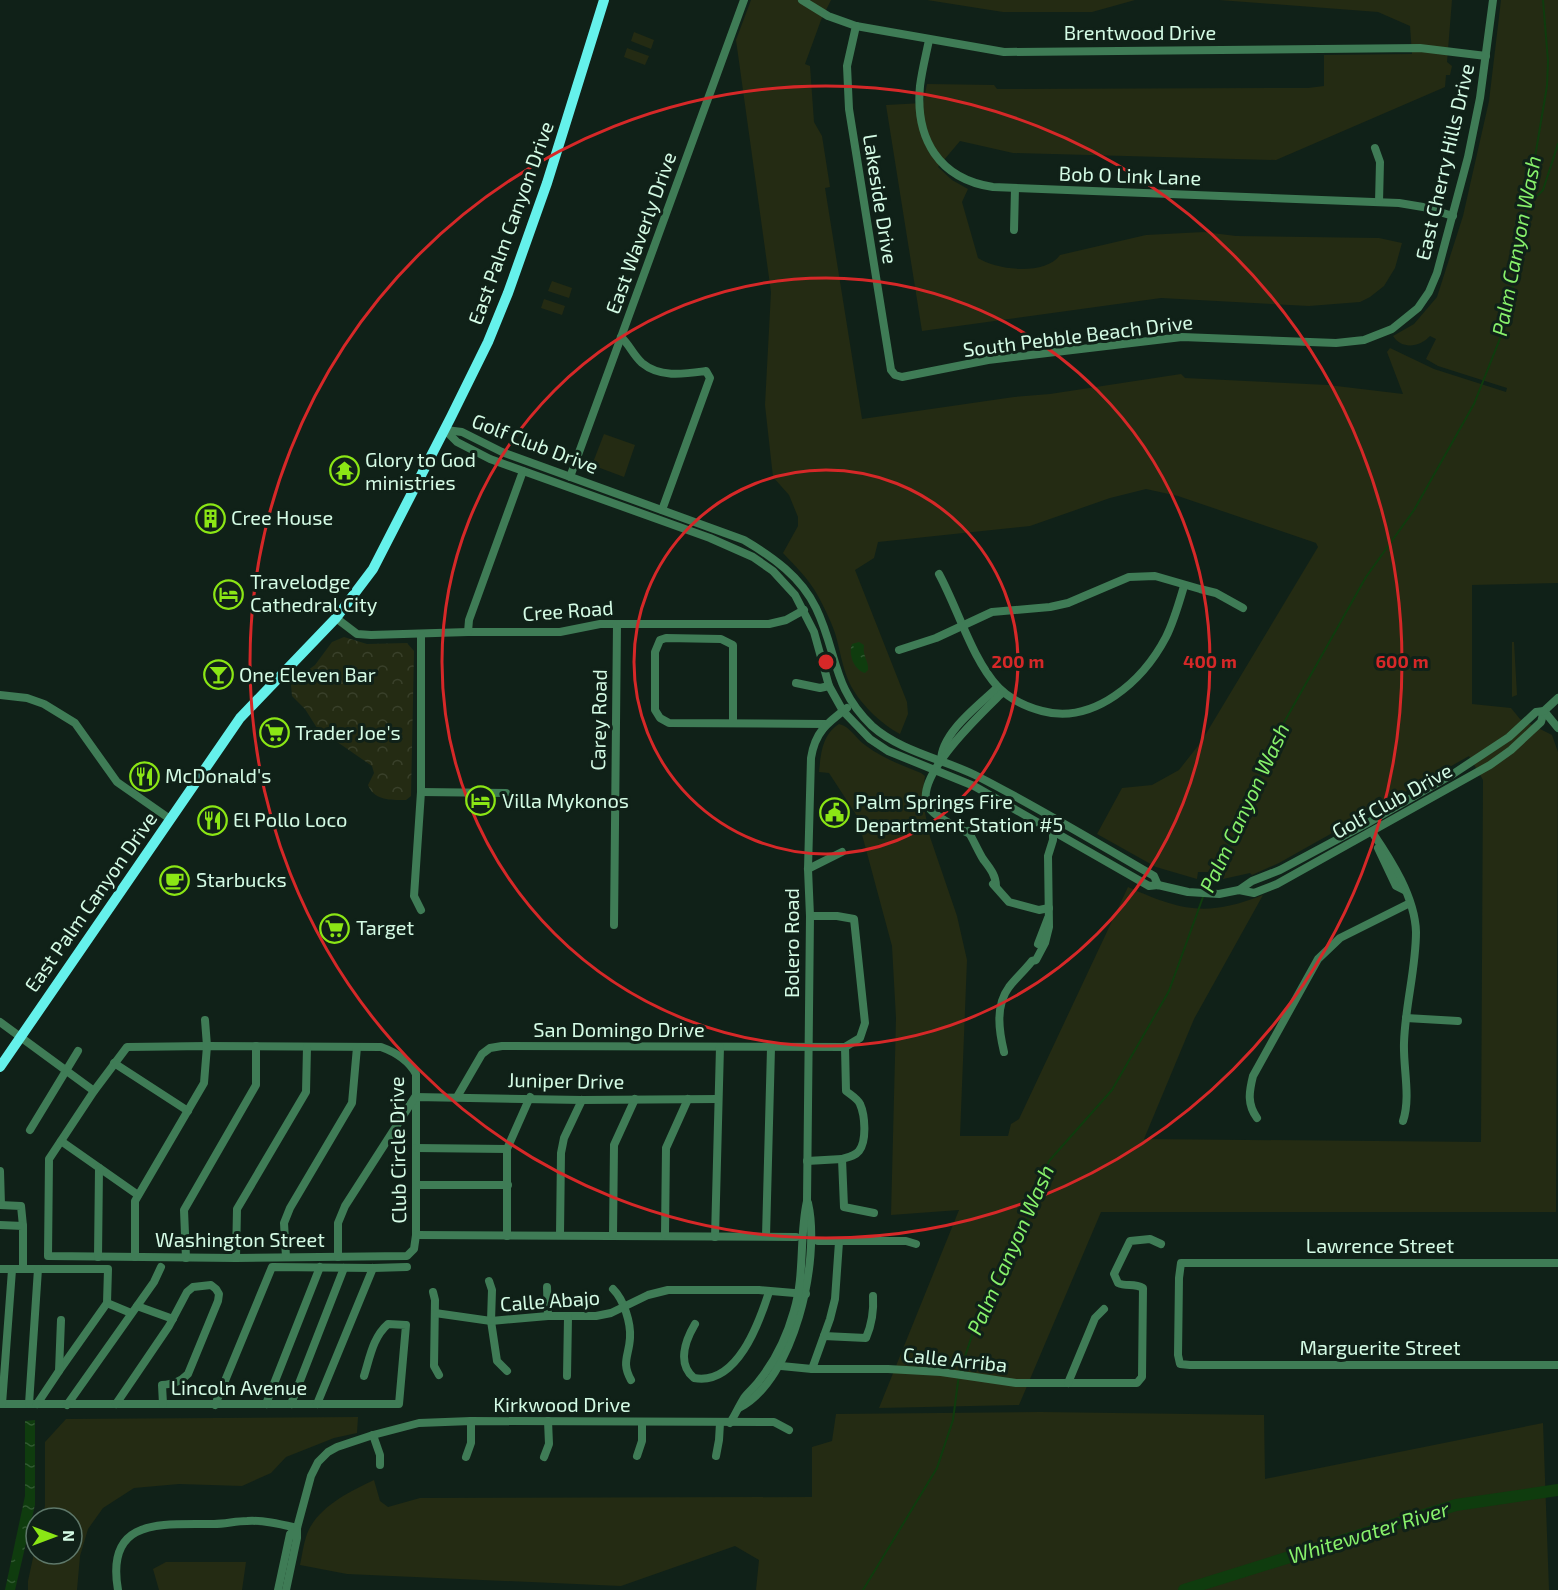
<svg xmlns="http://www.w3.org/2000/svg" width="1558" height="1590" viewBox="0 0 1558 1590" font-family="'Exo 2',sans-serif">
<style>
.grass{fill:#242b13}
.forest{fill:url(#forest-crowns)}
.water{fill:url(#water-ripples)}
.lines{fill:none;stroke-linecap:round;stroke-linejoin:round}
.stream{stroke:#0f3c0e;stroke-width:2}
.river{stroke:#0f3c0e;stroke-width:12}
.minor{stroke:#3f7c56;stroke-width:8}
.major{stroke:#65f1eb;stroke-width:10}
.ring{fill:none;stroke:#d62828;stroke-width:3}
.labels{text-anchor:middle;stroke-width:6;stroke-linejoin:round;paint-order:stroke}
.street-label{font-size:20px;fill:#d4fbe5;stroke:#102118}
.poi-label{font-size:20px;fill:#d4fbe5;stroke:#102118;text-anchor:start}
.water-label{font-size:21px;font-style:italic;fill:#87f16b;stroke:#102118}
.centre{fill:#d62828;stroke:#102118;stroke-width:3}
.ring-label{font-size:18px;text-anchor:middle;font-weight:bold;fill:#d62828;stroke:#102118;stroke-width:6;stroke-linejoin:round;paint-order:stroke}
</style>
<defs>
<pattern id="forest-crowns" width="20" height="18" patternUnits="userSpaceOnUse" patternTransform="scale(1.5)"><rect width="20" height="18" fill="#242b13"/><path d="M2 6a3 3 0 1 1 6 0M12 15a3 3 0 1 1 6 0" fill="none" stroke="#39402a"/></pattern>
<pattern id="water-ripples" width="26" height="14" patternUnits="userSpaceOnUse" patternTransform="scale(1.5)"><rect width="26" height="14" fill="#0f3c0e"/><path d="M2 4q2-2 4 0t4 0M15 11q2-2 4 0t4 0" fill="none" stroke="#315931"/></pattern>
</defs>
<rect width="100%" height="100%" fill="#102118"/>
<g class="grass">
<path d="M 751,0 L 831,0 L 821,20 L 805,64 L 810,66 L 814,122 L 822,136 L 830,187 L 825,188 L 862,419 L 1014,397 L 1050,394 L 1181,374 L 1185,378 L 1328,385 L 1403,394 L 1387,352 L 1390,348 L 1434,369 L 1506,392 L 1507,388 L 1438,366 L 1426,359 L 1436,339 L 1430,336 C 1420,347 1402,350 1393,336 L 1414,324 L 1437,297 L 1463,216 L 1489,101 L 1501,0 L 1558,0 L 1558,583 L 1472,585 L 1472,704 L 1511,708 L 1520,719 L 1552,735 L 1558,752 L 1556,1212 L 1101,1212 L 1019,1405 L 879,1408 L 959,1210 L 891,1215 L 896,1018 L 892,946 L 857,816 L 829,773 L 819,772 C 821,753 822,735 839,724 C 850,726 856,739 865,745 C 882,758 901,765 921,773 L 925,776 L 922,798 L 930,837 L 957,916 L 967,960 L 960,1136 L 1008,1136 L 1011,1124 L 1019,1119 L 1128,887 C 1182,911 1207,917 1263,895 L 1194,1019 L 1144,1139 L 1481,1142 L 1483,780 L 1469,756 L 1279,863 L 1252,875 L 1250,873 L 1223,879 L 1225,872 L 1198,872 L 1197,879 L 1156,867 L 1097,834 L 1122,788 L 1152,785 L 1179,770 L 1201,742 L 1318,547 L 1316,543 L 1178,496 L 1146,489 L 1110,498 L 1030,526 L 878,542 L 874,558 L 855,570 L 907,702 L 908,714 L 900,734 C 881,724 858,702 849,682 C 842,666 840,650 835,633 C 831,621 824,607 818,596 C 809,579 795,566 783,553 L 798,526 L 798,517 L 789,495 L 773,477 L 765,405 L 771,292 L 736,40 Z"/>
<path d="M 927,0 L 1135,0 L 1092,12 L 1003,12 Z"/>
<path d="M 1219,0 L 1452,0 L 1447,62 L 1452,66 L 1450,75 L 1446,75 L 1445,87 L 1276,160 L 1013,153 L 960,141 L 938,167 L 952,180 L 968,189 L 962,202 L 978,258 C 996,270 1045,276 1060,255 L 1146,235 L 1204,232 L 1236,236 L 1379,238 L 1402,243 L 1395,268 L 1384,286 L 1370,297 L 1360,302 L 1309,306 L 1161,298 L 922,331 L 886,105 L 923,103 L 927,84 L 994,85 L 997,89 L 1308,88 L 1324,86 L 1324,55 L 1412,54 L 1410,26 L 1378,12 Z"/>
<path d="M 634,32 L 654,40 L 651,49 L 631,41 Z"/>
<path d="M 627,48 L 649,56 L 645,65 L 624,57 Z"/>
<path d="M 552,281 L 572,288 L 569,298 L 548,291 Z"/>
<path d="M 544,299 L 565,306 L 562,315 L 541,308 Z"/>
<path d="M 604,434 L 635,445 L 624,477 L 592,465 Z"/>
<path d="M 1512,642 L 1514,642 L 1517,695 L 1512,697 Z"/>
<path d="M 1040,1412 L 1264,1415 L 1265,1479 L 1543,1423 L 1549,1590 L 756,1590 L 759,1560 L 735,1546 L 621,1586 L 347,1574 L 300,1565 C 302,1556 303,1546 306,1537 C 315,1508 349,1492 374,1480 L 380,1501 L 388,1507 L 420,1498 L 812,1497 L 812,1447 L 832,1441 L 836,1414 Z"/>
<path d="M 358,1417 L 357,1433 L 334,1438 L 286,1457 L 271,1473 L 242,1486 L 179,1484 L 134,1488 L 103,1508 L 88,1529 L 80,1556 L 77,1590 L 28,1590 L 28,1581 L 36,1544 L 36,1554 L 72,1554 L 72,1518 L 42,1518 L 45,1506 L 45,1442 L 66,1419 Z"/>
<path d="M 166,1562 L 246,1562 L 242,1590 L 159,1590 L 153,1569 Z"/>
</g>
<path class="forest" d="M 344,637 L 367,644 L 407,643 L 414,651 L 411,796 L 406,800 C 392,800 374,801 368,785 L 374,773 L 372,766 L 317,728 L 305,709 L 292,696 L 291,685 L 296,679 L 315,665 L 332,642 Z"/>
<g class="water">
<path d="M 859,642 L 864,645 C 862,656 869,661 868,670 L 865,673 C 854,670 848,654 852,644 Z"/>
<path d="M 35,1420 L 35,1505 L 15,1590 L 5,1590 L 25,1496 L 25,1421 Z"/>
</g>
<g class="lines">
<g class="stream">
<path d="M 1526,207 L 1543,190 L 1558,144"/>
<path d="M 1205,892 L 1210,879 L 1243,821 L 1273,742 L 1366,577 L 1414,510 L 1474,404 L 1501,336 L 1514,281 L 1547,86 L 1548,61 L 1543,0"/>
<path d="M 863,1590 L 937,1468 L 953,1420 L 959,1374 L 981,1309 L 1024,1229 L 1049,1161 L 1112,1090 L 1169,991 L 1203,897"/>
</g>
<path class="river" d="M 1184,1590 L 1456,1505 L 1558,1490"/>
<g class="minor">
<path d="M 802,0 L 828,16 L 856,26 L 1004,52 L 1420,48 L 1486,56"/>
<path d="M 856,26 L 847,66 L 849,109 L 891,370 L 895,375 L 902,377 L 988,360 L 1182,337 L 1336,343 L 1364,340 L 1392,329 L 1418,308 L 1429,292 L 1437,273 L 1468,157 L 1480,98 L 1493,0"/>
<path d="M 929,40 C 926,55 922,70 920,86 C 915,139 939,179 993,187 L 1399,203 L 1423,207 L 1453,216"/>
<path d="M 1375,148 L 1380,162 L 1379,202"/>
<path d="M 1014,230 L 1015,188"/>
<path d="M 621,337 C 629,344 633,355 642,363 C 660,378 684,374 706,371 L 710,378 L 662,510"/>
<path d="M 445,430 L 457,442 L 490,459 L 710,538 L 753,557 L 773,571 L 795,595 L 814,632 L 829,686 L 843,711 L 870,739 L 888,751 L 974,786 L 1149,886 L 1158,885 L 1188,892 L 1219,894 L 1239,890 L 1254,893 L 1277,884 L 1490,765 L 1511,750 L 1541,722 L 1544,711 L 1558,698"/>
<path d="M 446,430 L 462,432 L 502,452 L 744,540 C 773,557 801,577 816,608 C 838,654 832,688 872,726 C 900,751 942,759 975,775 C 1036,806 1095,842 1154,876 L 1158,885"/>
<path d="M 570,477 L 744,0"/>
<path d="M 939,574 C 958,609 972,659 998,687 C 1010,699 1026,707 1042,711 C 1094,725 1143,681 1166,637 C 1174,621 1179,603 1184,586"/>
<path d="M 336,618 L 357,634 L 371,635 L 468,632 L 560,632 L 600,624 L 769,624 L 786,620 L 804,610"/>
<path d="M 468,632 L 469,620 L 523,471"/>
<path d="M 899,650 L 936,638 L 992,612 L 1050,607 L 1068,603 L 1129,577 L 1155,576 L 1200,589 L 1216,593 L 1243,608"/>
<path d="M 796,683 L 820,688 L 829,686"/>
<path d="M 0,695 L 27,698 L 44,704 L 75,723 L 117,782 L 170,819"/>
<path d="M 1544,711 L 1558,728"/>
<path d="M 733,723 L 733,645 L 721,639 L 666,638 L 660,640 L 655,652 L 655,710 L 660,718 L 669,723 L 825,724"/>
<path d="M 941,761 C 941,733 978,706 998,687"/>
<path d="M 421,792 L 506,793"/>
<path d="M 968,831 C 973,839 978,851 983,859 C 989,867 996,875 996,886"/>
<path d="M 1372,832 C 1391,860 1415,897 1416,932 C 1416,969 1405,1006 1404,1043 C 1403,1068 1411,1097 1403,1121"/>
<path d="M 970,834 C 958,828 934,817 928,806 C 912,777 984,711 1003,692"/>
<path d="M 1378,848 L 1396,886 L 1404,890"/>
<path d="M 808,869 L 842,852"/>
<path d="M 993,884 L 1009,902 L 1039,910 L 1049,908"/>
<path d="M 1239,890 L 1252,881 L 1280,870 L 1366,824 L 1453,774 L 1509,737 L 1536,712 L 1544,711"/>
<path d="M 421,910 L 414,896 L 421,792 L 421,634"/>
<path d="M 810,916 L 837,916 L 854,919 L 865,1023 L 860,1038 L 845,1047 L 846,1091 C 851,1095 858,1099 860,1104 C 865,1115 867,1141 859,1151 C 855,1156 849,1157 842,1159 L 844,1207 L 874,1213"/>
<path d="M 614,925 L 617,624"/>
<path d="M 1038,944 L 1048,918"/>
<path d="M 1406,1018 L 1458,1021"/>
<path d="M 0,1022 L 94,1091"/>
<path d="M 207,1046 L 381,1047 C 395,1052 409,1061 416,1074 L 416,1235 L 414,1249 L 407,1256 L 236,1258 L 48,1256 L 49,1159 L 94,1091 L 127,1047 Z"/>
<path d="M 1004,1052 C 999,1031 995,1006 1009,987 C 1016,978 1025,970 1032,961 L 1036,960 L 1045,943 L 1049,927 L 1048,856 L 1053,840 L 1053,831"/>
<path d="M 114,1063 L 188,1111"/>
<path d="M 457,1097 L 482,1054 L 490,1048 L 502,1046 L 845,1047"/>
<path d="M 1257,1118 C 1247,1104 1249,1092 1253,1076 L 1318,959 L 1340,938 L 1410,903"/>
<path d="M 30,1130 L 78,1051"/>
<path d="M 61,1141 L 138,1195"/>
<path d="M 416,1148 L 507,1149"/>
<path d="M 807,1161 L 842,1159"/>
<path d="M 0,1171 L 1,1205"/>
<path d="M 416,1185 L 508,1185"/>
<path d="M 0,1205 L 21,1206 L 23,1226"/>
<path d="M 0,1225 L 23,1226 L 23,1269"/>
<path d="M 560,1234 L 561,1153 L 564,1138 L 582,1100"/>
<path d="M 416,1235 L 796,1237"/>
<path d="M 613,1235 L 614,1145 L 635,1099"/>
<path d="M 665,1235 L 666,1148 L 688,1099"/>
<path d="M 507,1236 L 507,1149 L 530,1097"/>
<path d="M 766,1236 L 771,1048"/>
<path d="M 715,1237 L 720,1047"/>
<path d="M 818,1241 L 906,1241 L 916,1244"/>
<path d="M 98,1257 L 99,1168"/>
<path d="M 135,1257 L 135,1201 L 204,1083 L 207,1046 L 205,1020"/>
<path d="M 286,1257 L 284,1223 L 290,1208 L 352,1103 L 357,1047"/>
<path d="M 338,1257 L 338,1223 L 345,1206 L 415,1097 L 582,1100 L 718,1099"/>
<path d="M 186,1258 L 184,1210 L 256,1085 L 256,1046"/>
<path d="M 236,1258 L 237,1209 L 306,1092 L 307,1047"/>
<path d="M 1558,1263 L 1181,1263 L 1179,1278 L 1178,1355 L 1180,1364 L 1190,1365 L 1558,1365"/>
<path d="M 0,1269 L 108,1269 L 107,1303 L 59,1371"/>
<path d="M 489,1281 L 492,1290 L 491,1321 L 497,1361 L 507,1371"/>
<path d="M 547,1287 L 548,1316"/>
<path d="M 613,1289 C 624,1300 631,1323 630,1338 C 629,1356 621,1362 631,1380"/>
<path d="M 433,1292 L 435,1300 L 434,1366 L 439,1375"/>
<path d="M 107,1303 L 131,1313"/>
<path d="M 137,1306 L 173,1319"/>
<path d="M 435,1313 L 491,1321 L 548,1316 L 596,1316 L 611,1313 L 648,1295 L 668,1290 L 759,1290 L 806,1294"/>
<path d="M 695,1324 C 685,1341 677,1364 694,1378 C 737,1386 759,1323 769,1292"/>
<path d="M 824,1336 L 866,1338 C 872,1324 874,1312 873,1296"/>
<path d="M 771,1365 L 812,1369 L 888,1369 L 941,1372 L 1016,1383 L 1137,1383 L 1142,1377 L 1143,1288 C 1134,1283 1126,1287 1118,1283 L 1114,1274 L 1130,1241 L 1150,1239 L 1161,1244"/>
<path d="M 812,1369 L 830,1319 L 835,1299 L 839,1242"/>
<path d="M 567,1376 L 568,1317"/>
<path d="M 1068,1383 L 1095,1318 L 1104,1309"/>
<path d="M 0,1404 L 399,1404 L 406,1325 L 388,1324 C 373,1337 370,1357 364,1376"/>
<path d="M 2,1404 L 12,1270"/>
<path d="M 29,1404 L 38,1269"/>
<path d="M 37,1404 L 59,1371 L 61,1320"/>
<path d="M 116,1404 L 169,1326 L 187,1292 L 193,1287 L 211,1285 L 216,1289 L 219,1294 L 218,1301 L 188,1374 C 180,1382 173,1384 162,1385 L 163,1404"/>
<path d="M 266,1404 L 320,1267"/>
<path d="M 291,1404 L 344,1268"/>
<path d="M 317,1404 L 373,1268"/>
<path d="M 67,1405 L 154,1282 L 161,1267"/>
<path d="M 215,1405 L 272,1267 L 373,1268 L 407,1267"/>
<path d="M 739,1408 C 794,1380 821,1260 808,1203"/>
<path d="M 730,1423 C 735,1415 739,1406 744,1398 C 748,1392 755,1387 759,1381 C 775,1361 787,1336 794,1311 C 805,1275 799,1237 807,1201 L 810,916 L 808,869 L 811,758 C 815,732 827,723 847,708"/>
<path d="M 373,1435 L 380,1455 L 380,1465"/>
<path d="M 637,1456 L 642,1441 L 642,1423"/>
<path d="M 716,1456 L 719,1440 L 720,1423"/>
<path d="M 466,1457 L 471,1443 L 471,1421"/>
<path d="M 544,1457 L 549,1444 L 548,1421"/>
<path d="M 118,1590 C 105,1516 163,1525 214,1524 C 225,1524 236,1521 247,1521 C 264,1520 280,1524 297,1528"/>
<path d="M 278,1590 L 290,1534 L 297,1528"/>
<path d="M 286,1590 L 297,1538 L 297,1528 L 311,1476 L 318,1462 L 328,1452 L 337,1447 L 373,1435 L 419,1423 L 471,1421 L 774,1422 L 789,1430"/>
</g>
<path class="major" d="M 0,1067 L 240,718 L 336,618 L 373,569 L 451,417 L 488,342 L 508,293 L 547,183 L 604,0"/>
</g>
<g class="ring">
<circle cx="826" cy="662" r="192"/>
<circle cx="826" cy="662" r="384"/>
<circle cx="826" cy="662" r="576"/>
</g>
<defs>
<symbol id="temple-ring" viewBox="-11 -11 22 22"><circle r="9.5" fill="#102118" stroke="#8be615" stroke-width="1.5"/><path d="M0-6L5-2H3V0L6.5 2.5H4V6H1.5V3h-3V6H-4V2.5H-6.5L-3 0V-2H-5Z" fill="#8be615"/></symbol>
<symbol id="building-ring" viewBox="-11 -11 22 22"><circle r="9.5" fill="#102118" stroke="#8be615" stroke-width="1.5"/><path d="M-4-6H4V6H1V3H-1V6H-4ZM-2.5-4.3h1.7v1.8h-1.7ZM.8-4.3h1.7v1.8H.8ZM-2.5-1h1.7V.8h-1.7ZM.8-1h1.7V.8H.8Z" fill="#8be615"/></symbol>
<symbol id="hotel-ring" viewBox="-11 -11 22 22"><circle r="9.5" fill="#102118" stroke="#8be615" stroke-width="1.5"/><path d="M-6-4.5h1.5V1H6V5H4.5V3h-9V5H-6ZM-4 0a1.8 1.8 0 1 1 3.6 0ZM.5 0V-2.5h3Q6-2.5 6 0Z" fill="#8be615"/></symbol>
<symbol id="bar-ring" viewBox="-11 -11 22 22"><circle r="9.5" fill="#102118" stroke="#8be615" stroke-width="1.5"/><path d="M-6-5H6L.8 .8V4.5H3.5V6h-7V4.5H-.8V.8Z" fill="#8be615"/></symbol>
<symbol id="supermarket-ring" viewBox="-11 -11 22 22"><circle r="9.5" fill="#102118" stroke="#8be615" stroke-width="1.5"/><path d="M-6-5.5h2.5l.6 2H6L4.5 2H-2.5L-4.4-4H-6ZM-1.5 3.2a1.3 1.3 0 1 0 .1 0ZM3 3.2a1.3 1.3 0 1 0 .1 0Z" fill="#8be615"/></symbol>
<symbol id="restaurant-ring" viewBox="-11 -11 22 22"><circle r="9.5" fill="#102118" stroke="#8be615" stroke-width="1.5"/><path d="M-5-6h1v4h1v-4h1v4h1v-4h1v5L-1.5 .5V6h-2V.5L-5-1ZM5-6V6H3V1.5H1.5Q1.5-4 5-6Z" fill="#8be615"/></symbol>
<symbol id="civic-ring" viewBox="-11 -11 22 22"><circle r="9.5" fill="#102118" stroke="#8be615" stroke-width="1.5"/><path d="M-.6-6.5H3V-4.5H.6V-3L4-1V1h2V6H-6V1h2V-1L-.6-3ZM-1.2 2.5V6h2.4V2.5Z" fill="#8be615"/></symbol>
<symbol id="cafe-ring" viewBox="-11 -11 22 22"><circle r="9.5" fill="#102118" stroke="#8be615" stroke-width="1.5"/><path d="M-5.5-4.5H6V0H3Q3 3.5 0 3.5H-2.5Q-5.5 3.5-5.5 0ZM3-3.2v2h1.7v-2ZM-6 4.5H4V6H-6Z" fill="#8be615"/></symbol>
</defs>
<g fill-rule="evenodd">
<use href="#temple-ring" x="328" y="454" width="33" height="33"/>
<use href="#building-ring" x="194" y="502" width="33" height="33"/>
<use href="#hotel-ring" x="212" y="578" width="33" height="33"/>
<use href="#bar-ring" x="202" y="658" width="33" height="33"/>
<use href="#supermarket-ring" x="258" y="716" width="33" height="33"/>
<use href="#restaurant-ring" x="128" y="760" width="33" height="33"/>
<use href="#hotel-ring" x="464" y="784" width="33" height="33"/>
<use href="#civic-ring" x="818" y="796" width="33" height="33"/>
<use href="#restaurant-ring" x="196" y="804" width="33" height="33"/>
<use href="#cafe-ring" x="158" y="864" width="33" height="33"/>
<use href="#supermarket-ring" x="318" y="912" width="33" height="33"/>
</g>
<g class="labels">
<g class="street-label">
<text x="1140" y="40">Brentwood Drive</text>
<text transform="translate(1445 162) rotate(-77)" y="7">East Cherry Hills Drive</text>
<text transform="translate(1130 176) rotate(2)" y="7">Bob O Link Lane</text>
<text transform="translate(880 199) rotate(81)" y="7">Lakeside Drive</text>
<text transform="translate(511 223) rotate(-70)" y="7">East Palm Canyon Drive</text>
<text transform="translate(641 233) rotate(-70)" y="7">East Waverly Drive</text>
<text transform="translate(1078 336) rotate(-7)" y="7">South Pebble Beach Drive</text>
<text transform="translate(535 444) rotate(21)" y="7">Golf Club Drive</text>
<text transform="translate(568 611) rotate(-4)" y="7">Cree Road</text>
<text transform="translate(599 720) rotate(-89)" y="7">Carey Road</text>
<text transform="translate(1392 801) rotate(-29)" y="7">Golf Club Drive</text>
<text transform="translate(91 902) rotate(-55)" y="7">East Palm Canyon Drive</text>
<text transform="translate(792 943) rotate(-90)" y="7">Bolero Road</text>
<text x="619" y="1037">San Domingo Drive</text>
<text transform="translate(566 1081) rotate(1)" y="7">Juniper Drive</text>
<text transform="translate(398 1150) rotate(-91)" y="7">Club Circle Drive</text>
<text x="240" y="1247">Washington Street</text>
<text x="1380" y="1253">Lawrence Street</text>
<text transform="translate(550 1301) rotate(-4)" y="7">Calle Abajo</text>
<text x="1380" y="1355">Marguerite Street</text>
<text transform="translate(955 1360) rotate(6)" y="7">Calle Arriba</text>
<text x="239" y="1395">Lincoln Avenue</text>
<text x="562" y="1412">Kirkwood Drive</text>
</g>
<g class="poi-label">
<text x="365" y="467">Glory to God<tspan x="365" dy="23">ministries</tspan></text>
<text x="231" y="525">Cree House</text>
<text x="250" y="589">Travelodge<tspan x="250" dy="23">Cathedral City</tspan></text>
<text x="239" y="682">One Eleven Bar</text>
<text x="295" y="740">Trader Joe's</text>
<text x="165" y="783">McDonald's</text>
<text x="502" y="808">Villa Mykonos</text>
<text x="855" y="809">Palm Springs Fire<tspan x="855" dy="23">Department Station #5</tspan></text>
<text x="233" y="827">El Pollo Loco</text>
<text x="196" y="887">Starbucks</text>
<text x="356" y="935">Target</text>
</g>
<g class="water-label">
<text transform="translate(1517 246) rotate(-79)" y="7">Palm Canyon Wash</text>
<text transform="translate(1245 808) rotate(-65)" y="7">Palm Canyon Wash</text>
<text transform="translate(1011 1250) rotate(-66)" y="7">Palm Canyon Wash</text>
<text transform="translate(1369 1533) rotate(-17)" y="7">Whitewater River</text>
</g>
</g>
<circle cx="826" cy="662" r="9" class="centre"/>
<g class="ring-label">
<text x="1018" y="668">200 m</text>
<text x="1210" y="668">400 m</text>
<text x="1402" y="668">600 m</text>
</g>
<g transform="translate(54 1536) rotate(90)"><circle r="28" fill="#102118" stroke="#5e786a" stroke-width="1.5"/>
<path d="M0-4.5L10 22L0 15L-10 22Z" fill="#8be615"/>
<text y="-9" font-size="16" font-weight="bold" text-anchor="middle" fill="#d4fbe5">N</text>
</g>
</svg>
